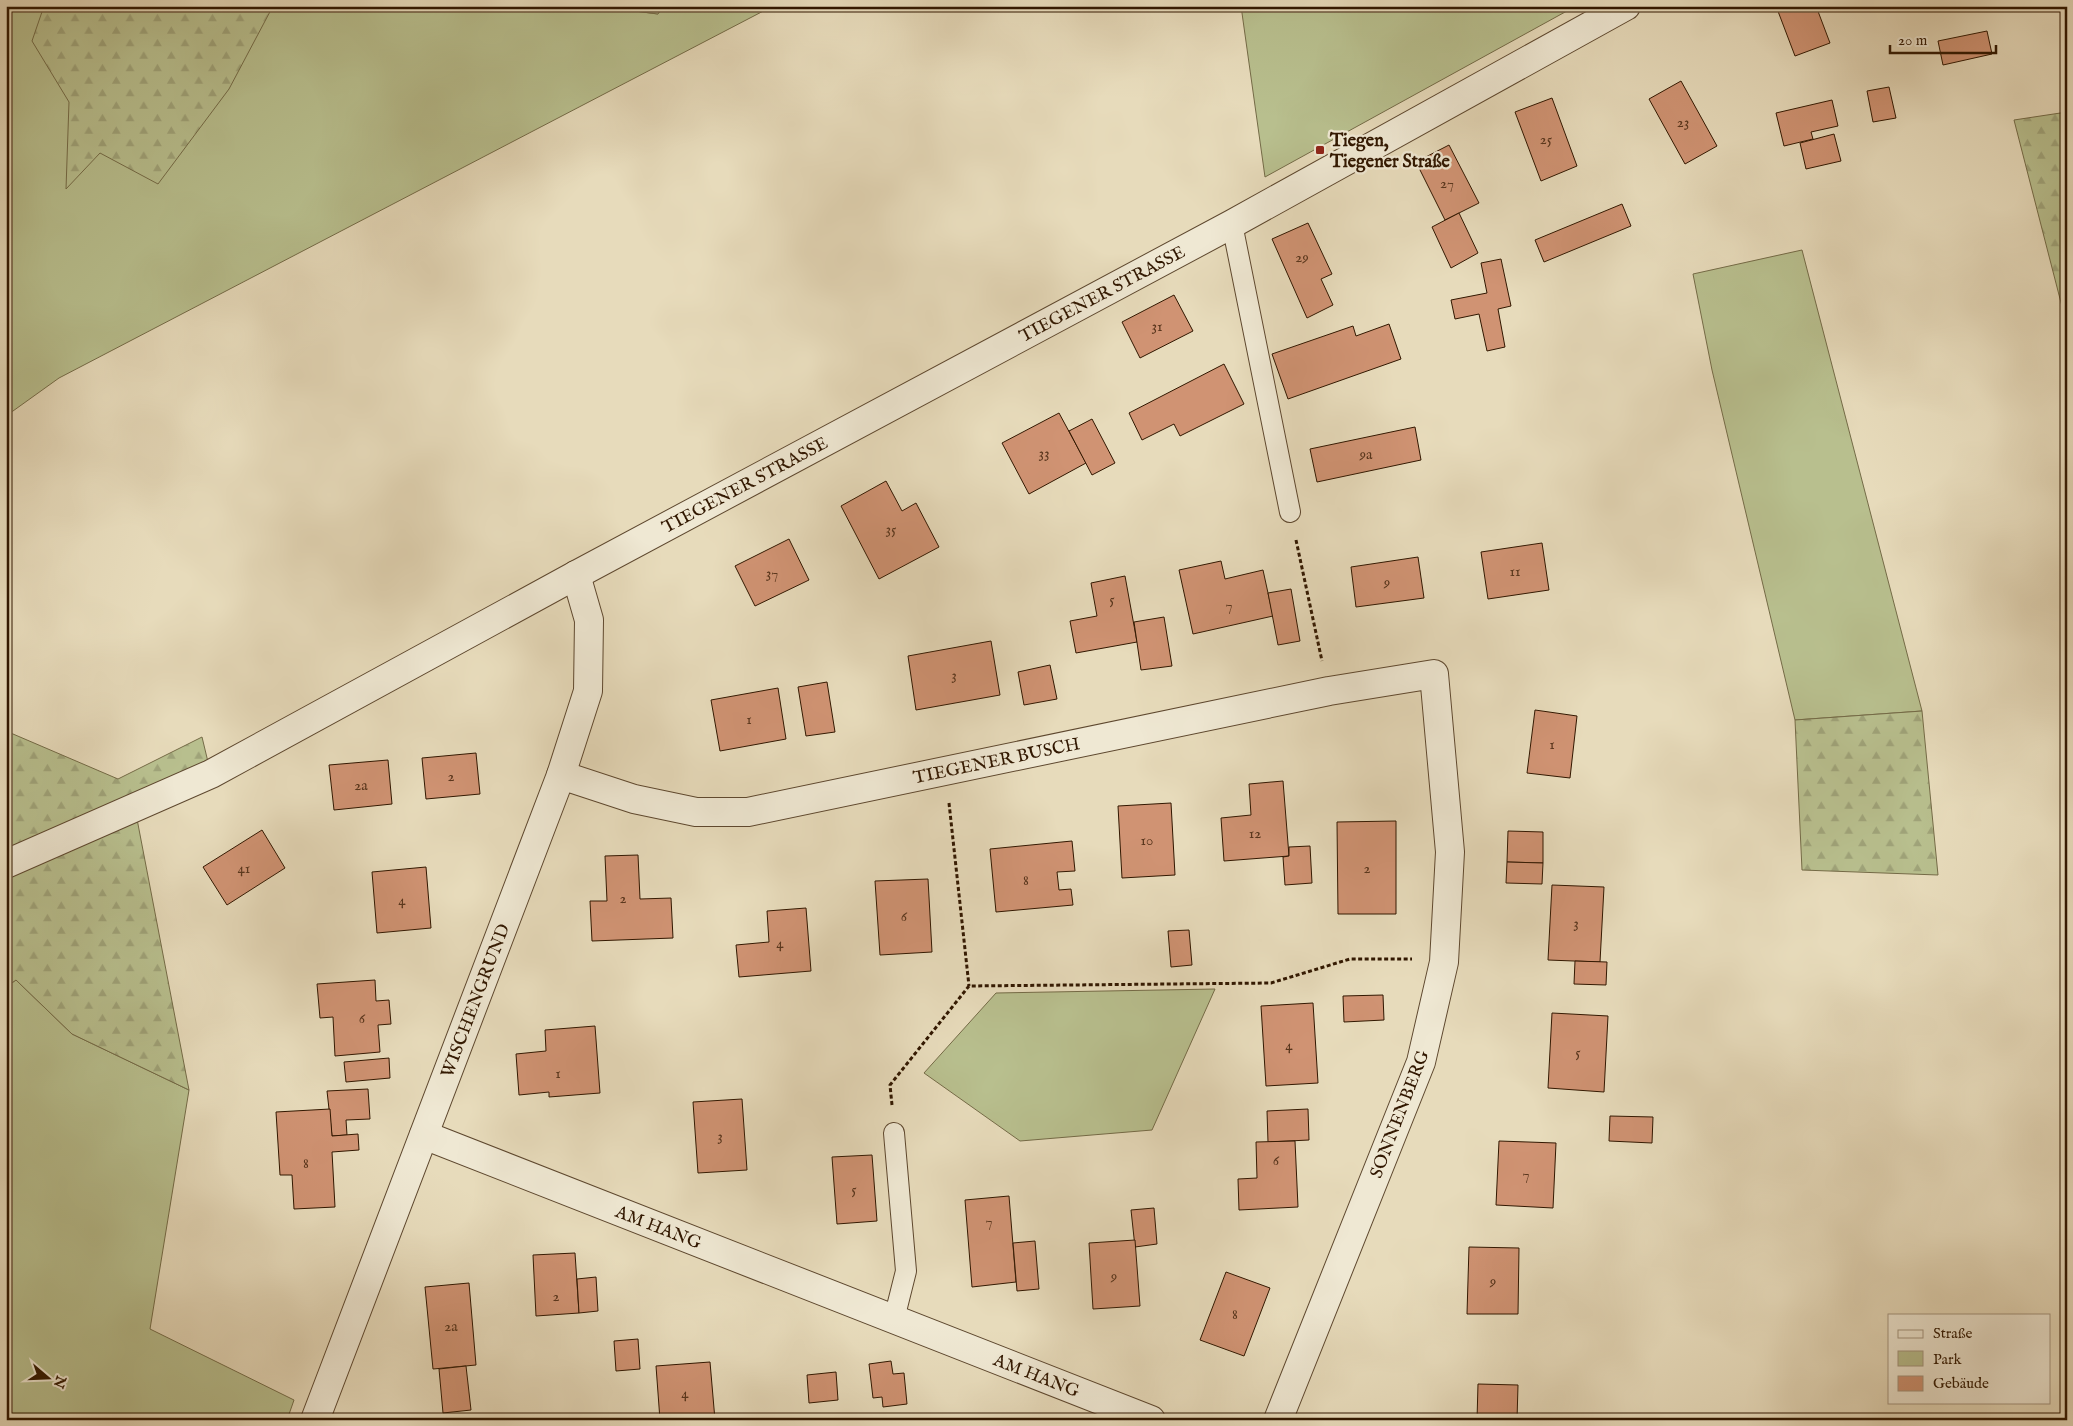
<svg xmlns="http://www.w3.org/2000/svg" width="2073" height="1426" viewBox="0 0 2073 1426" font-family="'IM FELL English',serif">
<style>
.green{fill:#b8bf8e;stroke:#746b47}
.forest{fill:url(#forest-firs);stroke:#746b47}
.building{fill:#d09373;stroke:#311700}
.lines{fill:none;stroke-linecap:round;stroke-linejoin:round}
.lane-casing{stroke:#5e482f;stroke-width:22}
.street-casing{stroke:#5e482f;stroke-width:30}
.path{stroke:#311700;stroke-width:3;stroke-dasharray:4 2.5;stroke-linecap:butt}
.lane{stroke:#efe8d3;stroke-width:20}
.street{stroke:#efe8d3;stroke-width:28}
.poi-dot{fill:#8f2418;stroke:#efe8d3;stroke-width:2}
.labels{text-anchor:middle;stroke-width:4.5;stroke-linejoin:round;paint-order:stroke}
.number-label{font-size:15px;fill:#59361d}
.poi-label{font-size:18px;font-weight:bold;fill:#311700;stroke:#efe8d3;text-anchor:start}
.street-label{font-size:18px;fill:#311700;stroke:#efe8d3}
</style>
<defs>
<pattern id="forest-firs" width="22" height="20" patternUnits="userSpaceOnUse" patternTransform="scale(1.25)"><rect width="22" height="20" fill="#b8bf8e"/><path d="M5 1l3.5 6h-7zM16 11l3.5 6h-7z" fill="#9fa379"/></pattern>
</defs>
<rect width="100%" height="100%" fill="#e7dbbb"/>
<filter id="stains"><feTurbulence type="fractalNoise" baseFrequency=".004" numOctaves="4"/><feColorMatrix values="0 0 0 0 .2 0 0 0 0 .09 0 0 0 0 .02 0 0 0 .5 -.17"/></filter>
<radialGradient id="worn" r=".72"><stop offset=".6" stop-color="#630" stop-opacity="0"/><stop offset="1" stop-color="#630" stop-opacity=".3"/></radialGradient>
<g class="green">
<path d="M 6,6 L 596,6 L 658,14 L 663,6 L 773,6 L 59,378 L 6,416 Z"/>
<path d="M 1241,6 L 1576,6 L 1265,177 Z"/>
<path d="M 1802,250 L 1922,711 L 1795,720 L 1712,370 L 1693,274 Z"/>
<path d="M 16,980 L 72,1034 L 189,1090 L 150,1329 L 294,1400 L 287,1420 L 6,1420 L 6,987 Z"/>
<path d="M 1215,989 L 1152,1130 L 1020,1141 L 924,1073 L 996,993 Z"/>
</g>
<g class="forest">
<path d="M 44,6 L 273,6 L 229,89 L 158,184 L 100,153 L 66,189 L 69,102 L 32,41 Z"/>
<path d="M 596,6 L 663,6 L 658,14 Z"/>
<path d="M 2067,112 L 2067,326 L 2014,120 Z"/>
<path d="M 1922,711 L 1938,875 L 1802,870 L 1795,720 Z"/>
<path d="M 6,731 L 118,779 L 202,737 L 214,787 L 137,819 L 189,1090 L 72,1034 L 16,980 L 6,987 Z"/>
</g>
<g class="building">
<path d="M 1776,6 L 1816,6 L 1830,43 L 1795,56 Z"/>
<path d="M 1987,31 L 1992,54 L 1943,65 L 1938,41 Z"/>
<path d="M 1681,81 L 1717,146 L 1685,164 L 1649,99 Z"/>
<path d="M 1889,87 L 1896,118 L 1873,122 L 1867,91 Z"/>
<path d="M 1552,98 L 1577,166 L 1541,181 L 1515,112 Z"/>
<path d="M 1832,100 L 1838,126 L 1811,132 L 1813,139 L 1784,146 L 1776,113 Z"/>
<path d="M 1834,134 L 1841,161 L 1806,169 L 1800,143 Z"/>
<path d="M 1449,145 L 1479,203 L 1445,220 L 1416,162 Z"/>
<path d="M 1622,204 L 1631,226 L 1544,262 L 1535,240 Z"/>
<path d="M 1459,213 L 1478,253 L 1451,268 L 1432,227 Z"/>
<path d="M 1308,223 L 1332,274 L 1321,279 L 1333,305 L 1307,318 L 1272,239 Z"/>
<path d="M 1501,259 L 1511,306 L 1498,309 L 1505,347 L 1487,351 L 1479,314 L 1455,319 L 1451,300 L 1487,293 L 1481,263 Z"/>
<path d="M 1174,295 L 1193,331 L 1140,358 L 1122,322 Z"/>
<path d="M 1389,324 L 1401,359 L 1288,399 L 1272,354 L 1353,326 L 1356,336 Z"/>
<path d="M 1224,364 L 1244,404 L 1180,436 L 1174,424 L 1142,440 L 1129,413 Z"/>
<path d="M 1059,413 L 1086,463 L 1029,494 L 1002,443 Z"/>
<path d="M 1092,419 L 1115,463 L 1092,475 L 1069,431 Z"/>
<path d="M 1415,427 L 1421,460 L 1317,482 L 1310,449 Z"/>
<path d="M 886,481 L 902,511 L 916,503 L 939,547 L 879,579 L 841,506 Z"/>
<path d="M 789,539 L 809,580 L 755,606 L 735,566 Z"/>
<path d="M 1542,543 L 1549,590 L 1488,599 L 1481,552 Z"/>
<path d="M 1418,557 L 1424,598 L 1356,607 L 1351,567 Z"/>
<path d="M 1221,561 L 1225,579 L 1263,570 L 1273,616 L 1193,634 L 1179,570 Z"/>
<path d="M 1125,576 L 1137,642 L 1076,653 L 1070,621 L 1097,616 L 1091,583 Z"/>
<path d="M 1291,589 L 1300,641 L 1278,645 L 1268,593 Z"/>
<path d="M 1164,617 L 1172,666 L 1141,670 L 1134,622 Z"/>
<path d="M 991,641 L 1000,695 L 916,710 L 908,656 Z"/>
<path d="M 1050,665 L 1057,699 L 1024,705 L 1018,672 Z"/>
<path d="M 827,682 L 835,732 L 806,736 L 798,687 Z"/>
<path d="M 778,688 L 786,739 L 720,751 L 711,700 Z"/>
<path d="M 1535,710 L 1577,716 L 1570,778 L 1527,773 Z"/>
<path d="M 476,753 L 480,794 L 426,799 L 422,758 Z"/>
<path d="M 388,760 L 392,804 L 334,810 L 329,765 Z"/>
<path d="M 1283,781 L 1289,856 L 1224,861 L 1221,818 L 1251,815 L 1249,784 Z"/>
<path d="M 1171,803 L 1175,875 L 1122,878 L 1118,806 Z"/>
<path d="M 1396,821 L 1396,914 L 1338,914 L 1337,822 Z"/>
<path d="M 262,830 L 285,868 L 227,905 L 203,867 Z"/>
<path d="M 1508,831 L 1543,832 L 1543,863 L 1507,862 Z"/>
<path d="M 1072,841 L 1075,871 L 1057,872 L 1059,890 L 1071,889 L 1073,905 L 996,912 L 990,849 Z"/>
<path d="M 1310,846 L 1312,883 L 1285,885 L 1283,857 L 1289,856 L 1289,847 Z"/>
<path d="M 638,855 L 640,899 L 671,898 L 673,938 L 592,941 L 590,901 L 607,901 L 605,856 Z"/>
<path d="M 1507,862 L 1543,863 L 1542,884 L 1506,883 Z"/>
<path d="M 426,867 L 431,928 L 377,933 L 372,872 Z"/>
<path d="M 928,879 L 932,952 L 880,955 L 875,881 Z"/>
<path d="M 1552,885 L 1604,887 L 1600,962 L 1548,960 Z"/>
<path d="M 806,908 L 811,971 L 739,977 L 736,945 L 769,942 L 767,911 Z"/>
<path d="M 1189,930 L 1192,965 L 1171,967 L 1168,931 Z"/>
<path d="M 1575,961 L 1607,962 L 1606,985 L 1574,984 Z"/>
<path d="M 375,980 L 376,1001 L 389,1000 L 391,1024 L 378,1025 L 380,1052 L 335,1056 L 333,1017 L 320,1018 L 317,984 Z"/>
<path d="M 1383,995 L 1384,1020 L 1344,1022 L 1343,996 Z"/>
<path d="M 1313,1003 L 1318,1083 L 1266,1086 L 1261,1006 Z"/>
<path d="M 1552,1013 L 1608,1016 L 1604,1092 L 1548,1088 Z"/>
<path d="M 595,1026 L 600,1093 L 549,1097 L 549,1092 L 519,1095 L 516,1054 L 546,1051 L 545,1030 Z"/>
<path d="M 389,1058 L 390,1078 L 346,1082 L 344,1062 Z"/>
<path d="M 368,1089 L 370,1119 L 346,1120 L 347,1135 L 332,1136 L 327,1091 Z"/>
<path d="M 742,1099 L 747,1170 L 698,1173 L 693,1102 Z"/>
<path d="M 330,1109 L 332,1136 L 358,1134 L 359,1150 L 332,1152 L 335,1207 L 294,1209 L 292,1175 L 280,1175 L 276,1112 Z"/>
<path d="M 1308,1109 L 1309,1140 L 1268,1142 L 1267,1111 Z"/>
<path d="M 1610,1116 L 1653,1117 L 1652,1143 L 1609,1141 Z"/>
<path d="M 1295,1141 L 1298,1207 L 1239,1210 L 1238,1179 L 1257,1178 L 1256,1142 Z"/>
<path d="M 1499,1141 L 1556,1143 L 1553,1208 L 1496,1205 Z"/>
<path d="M 872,1155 L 877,1221 L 837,1224 L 832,1157 Z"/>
<path d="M 1009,1196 L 1016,1282 L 972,1287 L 965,1200 Z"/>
<path d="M 1154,1208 L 1157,1244 L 1135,1247 L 1131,1210 Z"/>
<path d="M 1135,1240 L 1140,1306 L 1093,1309 L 1089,1243 Z"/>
<path d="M 1035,1241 L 1039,1289 L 1017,1291 L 1013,1243 Z"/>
<path d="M 1469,1247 L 1519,1248 L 1518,1314 L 1467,1314 Z"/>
<path d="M 575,1253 L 579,1313 L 536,1316 L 533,1255 Z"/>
<path d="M 1226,1272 L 1270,1288 L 1244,1356 L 1200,1340 Z"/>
<path d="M 596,1277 L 598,1311 L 579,1313 L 577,1279 Z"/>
<path d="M 469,1283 L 476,1365 L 433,1369 L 425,1287 Z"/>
<path d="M 638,1339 L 640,1369 L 616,1371 L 614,1341 Z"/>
<path d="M 891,1361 L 893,1374 L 904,1373 L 907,1404 L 883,1407 L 882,1397 L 873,1398 L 869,1364 Z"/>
<path d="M 710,1362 L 715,1420 L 660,1420 L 656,1366 Z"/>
<path d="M 466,1366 L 471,1410 L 443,1413 L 439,1369 Z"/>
<path d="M 836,1372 L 838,1400 L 809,1403 L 807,1375 Z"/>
<path d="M 1478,1384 L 1518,1385 L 1517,1420 L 1477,1420 Z"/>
</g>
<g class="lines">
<defs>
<g id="lane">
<path d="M 1232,224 L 1290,512"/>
<path d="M 894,1319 L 906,1271 L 894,1133"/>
</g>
<g id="street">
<path id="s1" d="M 561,775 L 634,799 L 696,812 L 748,812 L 1329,691 L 1434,674 L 1450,852 L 1444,962 L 1421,1062 L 1278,1420"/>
<path id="s2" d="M 6,864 L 211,774 L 576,575 L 1232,224 L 1626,6"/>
<path id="s3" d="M 424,1135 L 1151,1420"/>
<path id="s4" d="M 315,1420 L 561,775 L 588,691 L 589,620 L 576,575"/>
</g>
</defs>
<use href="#lane" class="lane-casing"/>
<use href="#street" class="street-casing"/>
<g class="path">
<path d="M 1296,540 L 1322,661"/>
<path d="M 949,803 L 969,986"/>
<path d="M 892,1105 L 890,1085 L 969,986 L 1271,983 L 1350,959 L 1412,959"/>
</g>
<use href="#lane" class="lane"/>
<use href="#street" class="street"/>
</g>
<rect class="poi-dot" x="1315" y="145" width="10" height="10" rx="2.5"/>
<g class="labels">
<g class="number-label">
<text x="1683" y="127">23</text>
<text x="1546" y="144">25</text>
<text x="1447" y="188">27</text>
<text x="1302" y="262">29</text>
<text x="1157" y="331">31</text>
<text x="1044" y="458">33</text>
<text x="1366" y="459">9a</text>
<text x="891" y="534">35</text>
<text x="1515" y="576">11</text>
<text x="772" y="578">37</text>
<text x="1387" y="587">9</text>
<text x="1112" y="604">5</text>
<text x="1229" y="610">7</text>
<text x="954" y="680">3</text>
<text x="749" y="724">1</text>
<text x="1552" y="749">1</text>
<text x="451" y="781">2</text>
<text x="361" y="790">2a</text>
<text x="1255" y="838">12</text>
<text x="1147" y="845">10</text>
<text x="244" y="873">41</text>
<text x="1367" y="873">2</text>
<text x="1026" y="885">8</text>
<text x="623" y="903">2</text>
<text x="402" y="905">4</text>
<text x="904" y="921">6</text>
<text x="1576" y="928">3</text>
<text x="780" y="948">4</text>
<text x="362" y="1023">6</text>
<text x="1289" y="1050">4</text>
<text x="1578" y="1057">5</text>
<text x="558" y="1078">1</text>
<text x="720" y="1141">3</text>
<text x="1276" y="1165">6</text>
<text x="306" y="1168">8</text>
<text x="1526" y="1179">7</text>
<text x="854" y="1194">5</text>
<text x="989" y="1226">7</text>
<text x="1114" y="1281">9</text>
<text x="1493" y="1286">9</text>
<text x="556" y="1301">2</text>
<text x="1235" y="1319">8</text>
<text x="451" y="1331">2a</text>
<text x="685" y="1398">4</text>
</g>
<g class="poi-label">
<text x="1330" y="146">Tiegen,<tspan x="1330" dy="21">Tiegener Straße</tspan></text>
</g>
<g class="street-label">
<text dy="6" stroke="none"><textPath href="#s2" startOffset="1236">TIEGENER STRASSE</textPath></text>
<text dy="6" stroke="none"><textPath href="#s2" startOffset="831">TIEGENER STRASSE</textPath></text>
<text dy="6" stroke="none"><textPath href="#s1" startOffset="446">TIEGENER BUSCH</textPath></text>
<text dy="6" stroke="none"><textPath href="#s4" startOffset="449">WISCHENGRUND</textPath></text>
<text transform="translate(1399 1114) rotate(-69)" y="6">SONNENBERG</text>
<text dy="6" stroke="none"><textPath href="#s3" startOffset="252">AM HANG</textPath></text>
<text dy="6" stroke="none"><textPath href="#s3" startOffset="658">AM HANG</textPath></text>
</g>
</g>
<rect width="2073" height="1426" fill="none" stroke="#e7dbbb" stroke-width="25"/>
<rect x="8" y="8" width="2058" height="1411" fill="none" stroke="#311700" stroke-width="2.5"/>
<rect x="12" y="12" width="2048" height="1401" fill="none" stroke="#311700"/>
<rect x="1888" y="1314" width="162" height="90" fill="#efe8d3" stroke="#a3947f"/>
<rect x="1898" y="1330" width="25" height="8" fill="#efe8d3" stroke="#a3947f"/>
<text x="1933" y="1338" font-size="15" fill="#311700">Straße</text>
<rect x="1898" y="1351" width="25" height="15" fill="#b8bf8e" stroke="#a3947f"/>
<text x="1933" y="1364" font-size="15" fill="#311700">Park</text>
<rect x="1898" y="1376" width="25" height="15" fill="#d09373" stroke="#a3947f"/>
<text x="1933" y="1388" font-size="15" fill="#311700">Gebäude</text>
<g transform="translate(48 1378) rotate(109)" stroke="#efe8d3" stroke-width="4" paint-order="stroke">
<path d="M0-4L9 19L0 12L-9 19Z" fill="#311700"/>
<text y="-8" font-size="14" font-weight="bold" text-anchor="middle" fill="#311700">N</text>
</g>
<path d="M1890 45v8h106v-8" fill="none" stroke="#311700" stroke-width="2.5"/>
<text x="1898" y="45" font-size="15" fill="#311700" stroke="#efe8d3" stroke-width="4" paint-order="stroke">20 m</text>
<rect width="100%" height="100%" filter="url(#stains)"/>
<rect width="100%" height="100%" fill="url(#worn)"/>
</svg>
